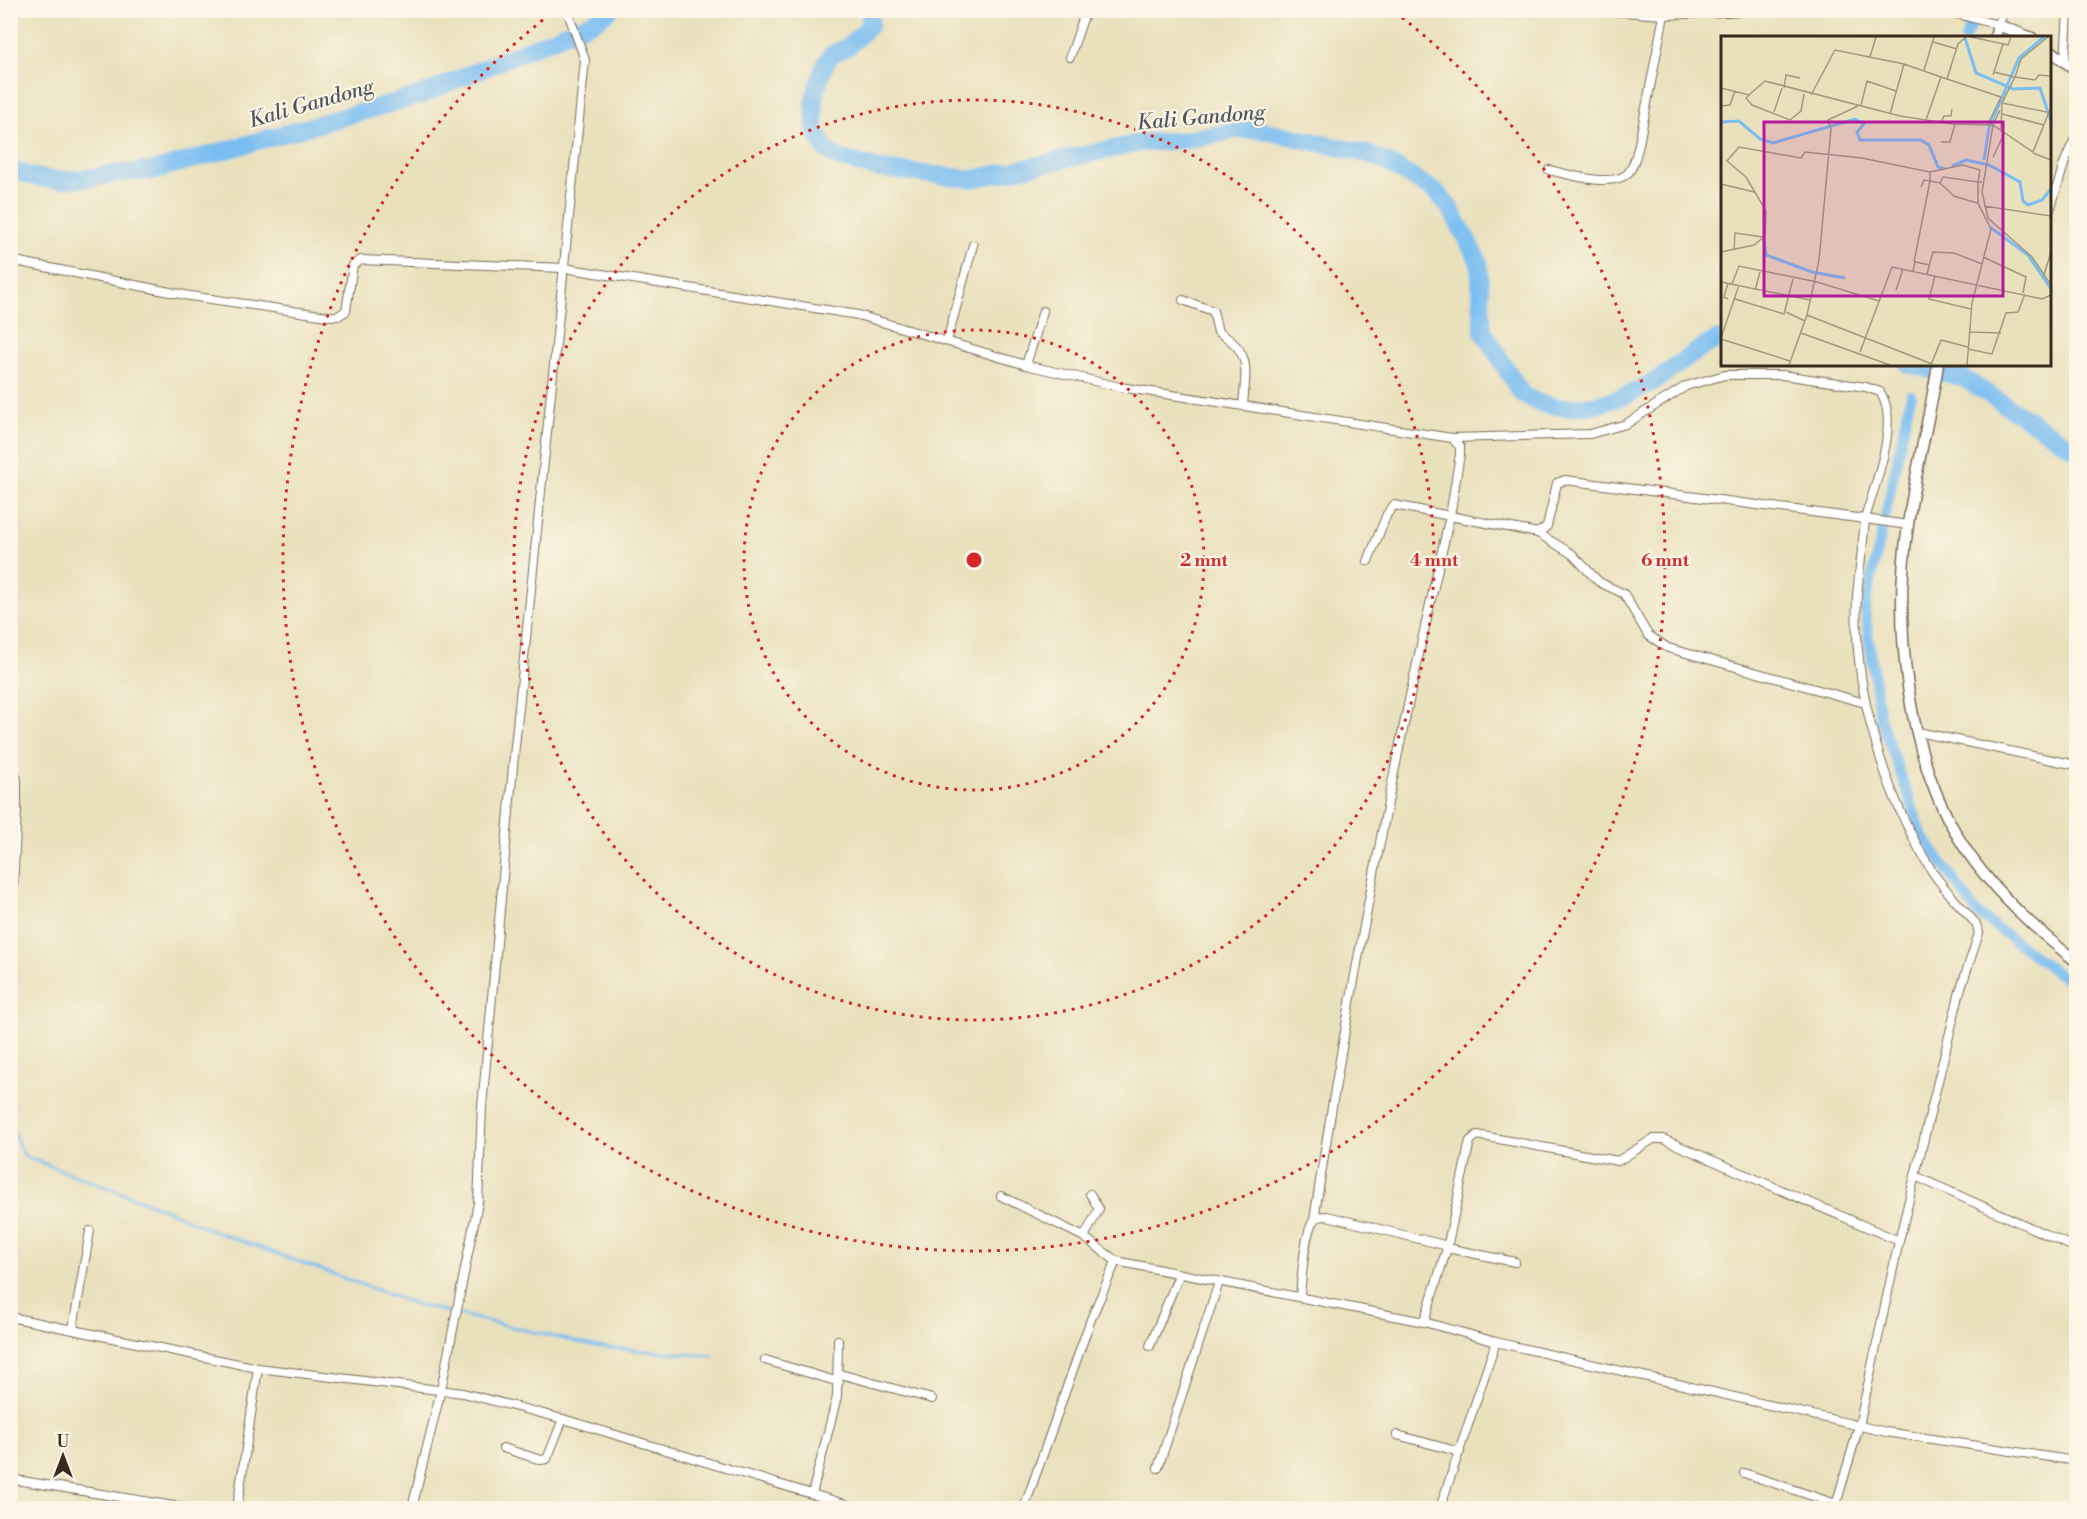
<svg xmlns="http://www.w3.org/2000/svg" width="2087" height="1519" viewBox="0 0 2087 1519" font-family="'Libre Bodoni',serif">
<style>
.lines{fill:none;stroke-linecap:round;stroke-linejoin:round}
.stream{stroke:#7abef1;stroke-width:3}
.canal{stroke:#7abef1;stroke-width:10}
.river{stroke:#7abef1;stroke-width:18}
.street-casing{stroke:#786a55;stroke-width:10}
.secondary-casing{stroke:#786a55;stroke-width:13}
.street{stroke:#fff;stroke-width:8}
.secondary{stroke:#fff;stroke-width:10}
.ring{fill:none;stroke:#d62828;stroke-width:3;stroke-dasharray:3 6}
.labels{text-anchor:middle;stroke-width:4.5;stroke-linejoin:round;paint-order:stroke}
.water-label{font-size:21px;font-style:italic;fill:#4e565d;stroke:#fcf5e5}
.inset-river{fill:none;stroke:#7abef1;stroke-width:3}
.inset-road{fill:none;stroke:#a3977d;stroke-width:1.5}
.view{fill:#b5179e;fill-opacity:0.15;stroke:#b5179e;stroke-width:3}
.inset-edge{fill:none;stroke:#3b2a1e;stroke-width:3}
.centre{fill:#d62828;stroke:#fcf5e5;stroke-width:3}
.ring-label{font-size:18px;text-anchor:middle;font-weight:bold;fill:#d62828;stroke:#fcf5e5;stroke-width:4.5;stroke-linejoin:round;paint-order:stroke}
</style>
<rect width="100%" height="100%" fill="#fcf5e5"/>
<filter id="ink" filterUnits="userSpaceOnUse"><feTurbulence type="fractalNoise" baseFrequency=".0167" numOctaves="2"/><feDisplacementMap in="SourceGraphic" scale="12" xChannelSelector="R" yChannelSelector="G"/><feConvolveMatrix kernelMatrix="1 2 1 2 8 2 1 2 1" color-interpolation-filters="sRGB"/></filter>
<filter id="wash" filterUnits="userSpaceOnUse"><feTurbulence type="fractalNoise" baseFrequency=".008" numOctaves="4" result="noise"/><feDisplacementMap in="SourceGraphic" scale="24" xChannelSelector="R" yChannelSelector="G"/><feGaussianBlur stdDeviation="1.35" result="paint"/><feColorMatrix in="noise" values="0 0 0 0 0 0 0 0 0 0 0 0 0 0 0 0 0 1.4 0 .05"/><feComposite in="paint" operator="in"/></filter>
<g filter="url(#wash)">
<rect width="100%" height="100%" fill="#e9e0bc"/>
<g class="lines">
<g class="stream">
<path d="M 10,802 L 10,831"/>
<path d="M 10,1124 L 24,1156 L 172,1212 L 211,1230 L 418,1305 L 598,1347 L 713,1356"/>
</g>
<g class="canal">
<path d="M 1965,38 L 1978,10"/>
<path d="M 1911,395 L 1865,610 L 1880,718 L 1923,836 L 1977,913 L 2076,987"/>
</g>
<g class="river">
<path d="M 870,10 L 870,25 L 849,46 L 831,55 L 824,66 L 814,99 L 815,129 L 825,149 L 839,158 L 879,169 L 973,179 L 1140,143 L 1185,140 L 1238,130 L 1262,130 L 1368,154 L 1388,163 L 1436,192 L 1450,208 L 1479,262 L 1483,331 L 1521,393 C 1557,421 1620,403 1656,380 C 1677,367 1699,346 1722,338"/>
<path d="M 10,168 C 61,193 101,171 152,171 L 421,95 L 595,21 L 610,10"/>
<path d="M 1908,364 L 1963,378 L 2076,450"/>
</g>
</g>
</g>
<g filter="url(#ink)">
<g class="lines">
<defs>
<g id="street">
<path d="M 1597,10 L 1664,15 L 1767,10"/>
<path d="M 1900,10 L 1958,14 L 1998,25 L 2005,10"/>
<path d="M 1070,57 L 1086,10"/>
<path d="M 2065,63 L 2068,10"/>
<path d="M 1549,170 C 1568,174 1610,188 1627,174 C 1634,168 1635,157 1638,149 L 1664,15"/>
<path d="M 2050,210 L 2065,161 L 2076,136"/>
<path d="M 10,260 L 190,296 L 327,316 L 338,316 L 346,311 L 353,265 L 361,260 L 564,268 L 858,315 L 1026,365 L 1120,387 L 1452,438 L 1460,447 L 1460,454 L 1450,516 L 1538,533 L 1547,526 L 1557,483 L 1565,480 L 1865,519 C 1874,486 1901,422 1880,392 L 1866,387 L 1782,375 L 1725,375 L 1686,386 L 1626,424 L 1590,434 L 1452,438"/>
<path d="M 1183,300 L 1213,311 L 1218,332 C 1252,351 1246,369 1243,405"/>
<path d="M 947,341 L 973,245"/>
<path d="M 1026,365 L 1043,311"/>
<path d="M 1538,533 L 1572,554 L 1599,582 L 1624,594 L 1648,635 L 1668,648 L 1865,703"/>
<path d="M 1918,732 L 2076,765"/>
<path d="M 10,765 L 17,779 L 17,807 L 10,951"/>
<path d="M 1915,1176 L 2076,1248"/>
<path d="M 1001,1196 L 1084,1237 L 1116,1261"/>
<path d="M 1314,1220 C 1350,984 1396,749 1450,516 L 1394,505 L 1387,514 L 1368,561"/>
<path d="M 1084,1237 L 1099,1209 L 1090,1194"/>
<path d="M 1447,1248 L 1515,1262"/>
<path d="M 1300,1295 C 1302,1278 1304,1233 1314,1220 C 1317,1216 1322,1216 1327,1216 L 1448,1246"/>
<path d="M 10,1317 L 258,1368 L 463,1393 L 563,1419 L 858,1508"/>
<path d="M 1424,1322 L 1447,1248 L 1470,1141 L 1477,1135 L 1618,1161 L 1653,1139 L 1663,1139 L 1899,1241"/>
<path d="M 73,1328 L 90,1231"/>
<path d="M 1150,1346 L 1179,1275"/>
<path d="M 765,1360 L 839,1382"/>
<path d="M 840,1374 L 932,1399"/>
<path d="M 1397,1435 L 1460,1452"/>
<path d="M 503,1448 L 541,1460 L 547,1459 L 563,1419"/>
<path d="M 1158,1468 L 1219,1282"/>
<path d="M 1744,1473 L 1836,1504"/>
<path d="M 10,1479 L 186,1508"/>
<path d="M 812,1494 L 837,1397 L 838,1340"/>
<path d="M 237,1508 L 258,1368"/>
<path d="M 412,1508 L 441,1390 L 478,1203 L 482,1107 L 514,756 L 585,60 L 567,10"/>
<path d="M 1024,1508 L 1091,1319 L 1116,1261 L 1424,1322 L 1496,1342 L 1886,1432 L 2076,1461"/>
<path d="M 1440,1508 L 1496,1342"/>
<path d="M 1835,1508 L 1859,1426 L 1899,1241 L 1960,991 L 1979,933 L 1976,924 C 1962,907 1944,890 1932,871 C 1884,794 1852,688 1857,596 C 1859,571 1863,545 1865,519 L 1908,525"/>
</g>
<g id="secondary">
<path d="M 1995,38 L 1998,25 L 2032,38"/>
<path d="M 2050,50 L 2076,70"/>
<path d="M 1938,364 C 1930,418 1915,471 1908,525 C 1893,624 1906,750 1958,837 C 1987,886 2032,927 2076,961"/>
</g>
</defs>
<use href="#street" class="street-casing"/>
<use href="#secondary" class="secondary-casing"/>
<use href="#street" class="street"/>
<use href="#secondary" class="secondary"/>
</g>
</g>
<g class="ring">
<circle cx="974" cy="560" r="230"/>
<circle cx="974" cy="560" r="460"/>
<path d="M1395 12A691 691 0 1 1 553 12"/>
</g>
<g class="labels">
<g class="water-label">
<text transform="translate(311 103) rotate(-16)" y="7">Kali Gandong</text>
<text transform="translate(1201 117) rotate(-5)" y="7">Kali Gandong</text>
</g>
</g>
<g transform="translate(1721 36)">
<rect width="330" height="330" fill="#e9e0bc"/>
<path class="inset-river" d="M 244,2 L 255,37 L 292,53 L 319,52 L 330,85M 0,86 L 18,85 L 39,103 L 52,107 L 134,83 L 143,88 L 136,96 L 139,104 L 200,104 L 208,109 L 217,131 L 224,133M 263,124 L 268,92 L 298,22 L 323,1M 231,130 L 245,124 L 268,129 L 299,146 L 302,165 L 307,169 L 321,164 L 330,153M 269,191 L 307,219 L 330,253M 43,203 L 45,219 L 91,236 L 124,242"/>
<path class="inset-road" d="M 250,1 L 287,9 L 290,1M 212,6 L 236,13M 149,21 L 155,1M 203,34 L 213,1M 273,36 L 293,41M 272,39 L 282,8M 294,41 L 300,23 L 327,1M 226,43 L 280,61 L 267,88M 0,52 L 28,59 L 44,45 L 179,80 L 231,88 L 272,89 L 279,74M 63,52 L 65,39 L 79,42M 28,59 L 25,62 L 31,69 L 69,84 L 80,75 L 83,58M 90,59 L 114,14 L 183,28 L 220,41M 140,69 L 146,45 L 175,55M 0,70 L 9,69 L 14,55M 330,71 L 312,116 L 272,89 L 261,156 L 267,182 L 311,221 L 330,249M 53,76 L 61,52M 326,76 L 281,67 L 294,41 L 314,44 L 318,39 L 330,40M 169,78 L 183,28M 281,78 L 323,89M 205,84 L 220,41 L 226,43 L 237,8 L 245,1M 220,87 L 223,80 L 230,80 L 231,73M 280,93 L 281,68M 220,106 L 229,106 L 234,88M 312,117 L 330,124M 272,121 L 284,96M 219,147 L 233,160 L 256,167M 0,148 L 33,156M 263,170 L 330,180M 13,214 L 14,197 L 42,201M 0,216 L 33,209 L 44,200 L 45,175 L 25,141 L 6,125 L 18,111 L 80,122 L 84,116 L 141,122 L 209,136 L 209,145 L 219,147 L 222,141 L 257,146 L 259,134 L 242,129 L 209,136M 262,221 L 305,241 L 302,257M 193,226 L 209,145 L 203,144 L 200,151M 192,235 L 194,226 L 209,229M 206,238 L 212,216 L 233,217 L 261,228M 323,239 L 330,216M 214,240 L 208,263 L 250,273M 0,246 L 89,264M 7,247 L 3,261 L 7,263M 11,248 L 18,230 L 96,246 L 158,265M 34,254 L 39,236M 175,254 L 182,233M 14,263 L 63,278 L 72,243M 65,276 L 84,285M 86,279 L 211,328M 248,296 L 280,297M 80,297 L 169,329M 0,302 L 18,249M 0,303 L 69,325M 247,313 L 271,318 L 285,277 L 297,276 L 304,258M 139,316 L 171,231 L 321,263 L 330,259M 68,329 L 86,279 L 98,224 L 110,93 L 107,84 L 137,70M 210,329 L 220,304 L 247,311M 246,329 L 251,267 L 270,193 L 257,167 L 257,146 L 261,146"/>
<path class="view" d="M 43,86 L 282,86 L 282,260 L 43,260 Z"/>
<rect width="330" height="330" class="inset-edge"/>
</g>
<circle cx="974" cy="560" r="9" class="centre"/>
<g class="ring-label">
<text x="1204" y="566">2 mnt</text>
<text x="1434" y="566">4 mnt</text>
<text x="1665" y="566">6 mnt</text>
</g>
<rect width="2087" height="1519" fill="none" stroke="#fcf5e5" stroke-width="36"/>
<g transform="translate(63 1456)" stroke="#fcf5e5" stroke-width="4.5" paint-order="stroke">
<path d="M0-4.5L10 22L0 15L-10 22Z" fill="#3b2a1e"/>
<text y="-9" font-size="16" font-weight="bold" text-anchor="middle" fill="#3b2a1e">U</text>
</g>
</svg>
